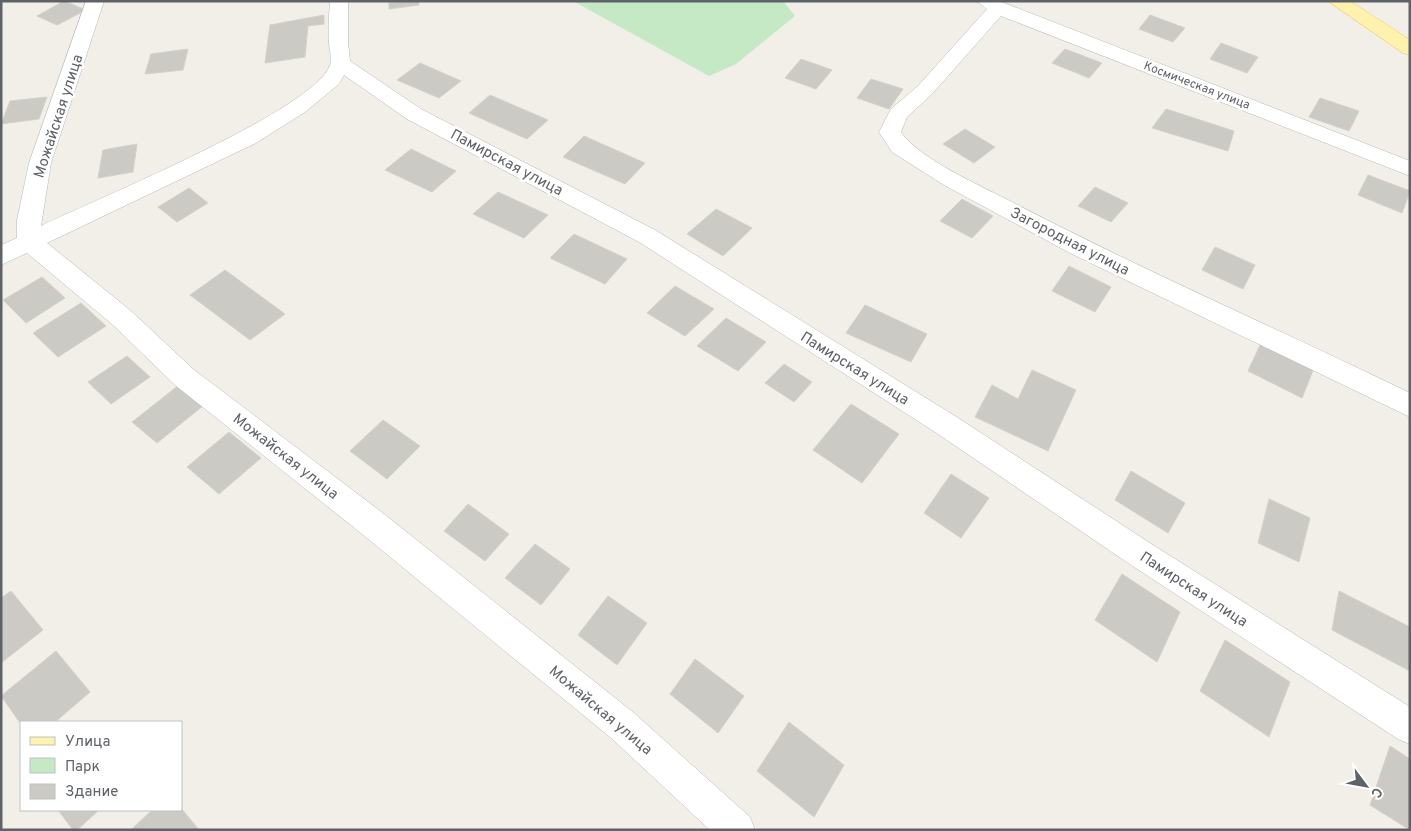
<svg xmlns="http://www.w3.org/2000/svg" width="1411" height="831" viewBox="0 0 1411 831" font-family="Overpass,sans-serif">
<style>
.green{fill:#c5e8c5}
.building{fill:#cccac5;stroke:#d6d1c6}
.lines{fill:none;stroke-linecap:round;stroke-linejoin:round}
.minor-casing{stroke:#b5b8bc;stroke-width:1}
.major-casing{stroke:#f2c960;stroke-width:1}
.minor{fill:#fff;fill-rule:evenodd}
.major{fill:#fff2af;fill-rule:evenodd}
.labels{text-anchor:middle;stroke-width:5;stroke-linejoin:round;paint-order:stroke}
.far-street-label{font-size:12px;fill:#5f6368;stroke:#fff}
.street-label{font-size:15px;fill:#5f6368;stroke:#fff}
</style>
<rect width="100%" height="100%" fill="#f1efe8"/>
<path class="green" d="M 573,1 L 783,1 L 795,16 L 736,64 L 709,76 Z"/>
<g class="building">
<path d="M 64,1 L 86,10 L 57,25 L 37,16 Z"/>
<path d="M 389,1 L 419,1 L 419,5 L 389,9 Z"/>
<path d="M 324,15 L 324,24 L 308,26 L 305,57 L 265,63 L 270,25 Z"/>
<path d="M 1150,15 L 1185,28 L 1173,42 L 1139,29 Z"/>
<path d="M 1221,43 L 1258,57 L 1247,73 L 1210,59 Z"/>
<path d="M 188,49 L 183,70 L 145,74 L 151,54 Z"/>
<path d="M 1065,49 L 1102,63 L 1089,78 L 1052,63 Z"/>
<path d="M 801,59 L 832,70 L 816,89 L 785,78 Z"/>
<path d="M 420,63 L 461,81 L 439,98 L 397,80 Z"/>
<path d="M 871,79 L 903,89 L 889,109 L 857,98 Z"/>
<path d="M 490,95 L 548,120 L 527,139 L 469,113 Z"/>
<path d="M 47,97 L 39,119 L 1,124 L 10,101 Z"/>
<path d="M 1320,98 L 1359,111 L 1349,131 L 1309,117 Z"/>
<path d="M 1166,109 L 1234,131 L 1228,151 L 1152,128 Z"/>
<path d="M 965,129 L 995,147 L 974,163 L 943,144 Z"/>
<path d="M 584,136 L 645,163 L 625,184 L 563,157 Z"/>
<path d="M 137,144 L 133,172 L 98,178 L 103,150 Z"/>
<path d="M 411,149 L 456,171 L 432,192 L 385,170 Z"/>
<path d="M 1368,175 L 1410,191 L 1402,213 L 1358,195 Z"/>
<path d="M 1095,187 L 1128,203 L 1111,222 L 1078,206 Z"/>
<path d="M 189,188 L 208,203 L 177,222 L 158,207 Z"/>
<path d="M 498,192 L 548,215 L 524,238 L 473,214 Z"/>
<path d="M 962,199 L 993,216 L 972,238 L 940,221 Z"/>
<path d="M 716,209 L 752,228 L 723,256 L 687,234 Z"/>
<path d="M 574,234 L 627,259 L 605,284 L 550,258 Z"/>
<path d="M 1215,247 L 1255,265 L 1243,289 L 1202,270 Z"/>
<path d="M 1069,266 L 1111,287 L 1095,312 L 1052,291 Z"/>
<path d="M 225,270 L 285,314 L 250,340 L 190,295 Z"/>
<path d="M 42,277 L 65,298 L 26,323 L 3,300 Z"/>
<path d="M 675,286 L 714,309 L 685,336 L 647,313 Z"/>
<path d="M 81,303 L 106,326 L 58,357 L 33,333 Z"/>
<path d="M 865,305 L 927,334 L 911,362 L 846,333 Z"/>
<path d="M 726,318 L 766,342 L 738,371 L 697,346 Z"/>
<path d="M 1261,343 L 1314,368 L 1302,398 L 1248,371 Z"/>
<path d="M 127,356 L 150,377 L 111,404 L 88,382 Z"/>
<path d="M 784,364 L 812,382 L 794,402 L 765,383 Z"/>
<path d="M 1032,370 L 1076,390 L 1048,451 L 975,417 L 992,385 L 1018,399 Z"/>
<path d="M 179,385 L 204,405 L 157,443 L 132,422 Z"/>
<path d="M 851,404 L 899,434 L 862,483 L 813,450 Z"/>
<path d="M 383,420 L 420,446 L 387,479 L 350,451 Z"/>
<path d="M 229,432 L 261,458 L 219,494 L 187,467 Z"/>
<path d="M 1131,471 L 1185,503 L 1168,533 L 1115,500 Z"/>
<path d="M 951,474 L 989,498 L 961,538 L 924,513 Z"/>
<path d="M 1269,499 L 1310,518 L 1299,562 L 1258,543 Z"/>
<path d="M 468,504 L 509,534 L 485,561 L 444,531 Z"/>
<path d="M 535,544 L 570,569 L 541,605 L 505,578 Z"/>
<path d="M 1122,574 L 1180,612 L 1157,662 L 1095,620 Z"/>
<path d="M 11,591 L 43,630 L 1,663 L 1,598 Z"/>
<path d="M 1339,591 L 1410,627 L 1410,671 L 1332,630 Z"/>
<path d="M 608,596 L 647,623 L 617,665 L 578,635 Z"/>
<path d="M 1225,640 L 1290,682 L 1269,737 L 1200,691 Z"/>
<path d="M 56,651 L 90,692 L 55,722 L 21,724 L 1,696 Z"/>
<path d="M 695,659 L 744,696 L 718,733 L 670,694 Z"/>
<path d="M 789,722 L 844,765 L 814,817 L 757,771 Z"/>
<path d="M 1390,746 L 1410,759 L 1410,830 L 1370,805 Z"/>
<path d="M 181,808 L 199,830 L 131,830 L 152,810 L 181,810 Z"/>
<path d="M 58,810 L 99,810 L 77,830 L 73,830 Z"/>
</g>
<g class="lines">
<defs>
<g id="minor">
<path d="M 86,1 L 104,1 L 51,163 L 41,226 C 92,201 315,110 330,65 C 333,59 329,50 329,43 C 328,29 329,15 330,1 L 348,1 L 348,42 L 350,61 L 421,109 L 655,230 L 955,416 L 1153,545 L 1410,707 L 1410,744 L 1398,739 L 1131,565 L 935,432 L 639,242 L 407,119 L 344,75 L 339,84 L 305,112 L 256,143 L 47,243 L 131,311 L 193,369 L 384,514 L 634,713 L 750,817 L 755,830 L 710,830 L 610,737 L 362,534 L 175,385 L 113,325 L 27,253 L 1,265 L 1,245 L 17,238 L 17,220 L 29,163 Z"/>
<path d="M 976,1 L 999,1 L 1410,161 L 1410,176 L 1001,16 L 932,94 L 907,117 L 901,132 C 918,158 979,185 1008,200 C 1140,269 1276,328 1410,393 L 1410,417 L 1070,253 L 944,185 L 892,152 L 879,132 L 891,109 L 918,86 L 987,9 Z"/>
</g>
<path id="major" d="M 1328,1 L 1350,1 L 1410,40 L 1410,55 L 1403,53 Z"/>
</defs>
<use href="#minor" class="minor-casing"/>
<use href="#major" class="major-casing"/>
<use href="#minor" class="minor"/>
<use href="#major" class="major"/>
</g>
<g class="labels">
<g class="far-street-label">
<text transform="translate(1197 85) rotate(21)" y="4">Космическая улица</text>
</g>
<g class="street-label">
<text transform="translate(58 116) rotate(-72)" y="5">Можайская улица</text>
<text transform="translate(507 162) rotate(28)" y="5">Памирская улица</text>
<text transform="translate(1070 241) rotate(27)" y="5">Загородная улица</text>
<text transform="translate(855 368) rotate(32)" y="5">Памирская улица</text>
<text transform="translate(286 456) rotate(38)" y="5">Можайская улица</text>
<text transform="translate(1194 589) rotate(33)" y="5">Памирская улица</text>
<text transform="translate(601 710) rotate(40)" y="5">Можайская улица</text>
</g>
</g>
<rect width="1411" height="831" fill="none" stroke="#5f6368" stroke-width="5"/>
<rect x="20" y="721" width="162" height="90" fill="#ffffff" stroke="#bfc1c3"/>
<rect x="30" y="737" width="25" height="8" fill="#fff2af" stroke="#bfc1c3"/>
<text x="65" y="746" font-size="15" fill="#5f6368">Улица</text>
<rect x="30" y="758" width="25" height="15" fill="#c5e8c5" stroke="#bfc1c3"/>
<text x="65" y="771" font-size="15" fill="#5f6368">Парк</text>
<rect x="30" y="784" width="25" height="15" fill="#cccac5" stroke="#bfc1c3"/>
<text x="65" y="796" font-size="15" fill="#5f6368">Здание</text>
<g transform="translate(1366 786) rotate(122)" stroke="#ffffff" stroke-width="4" paint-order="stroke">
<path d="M0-4L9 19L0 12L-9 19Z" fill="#5f6368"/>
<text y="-8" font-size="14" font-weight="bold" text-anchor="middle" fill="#5f6368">С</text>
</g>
</svg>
